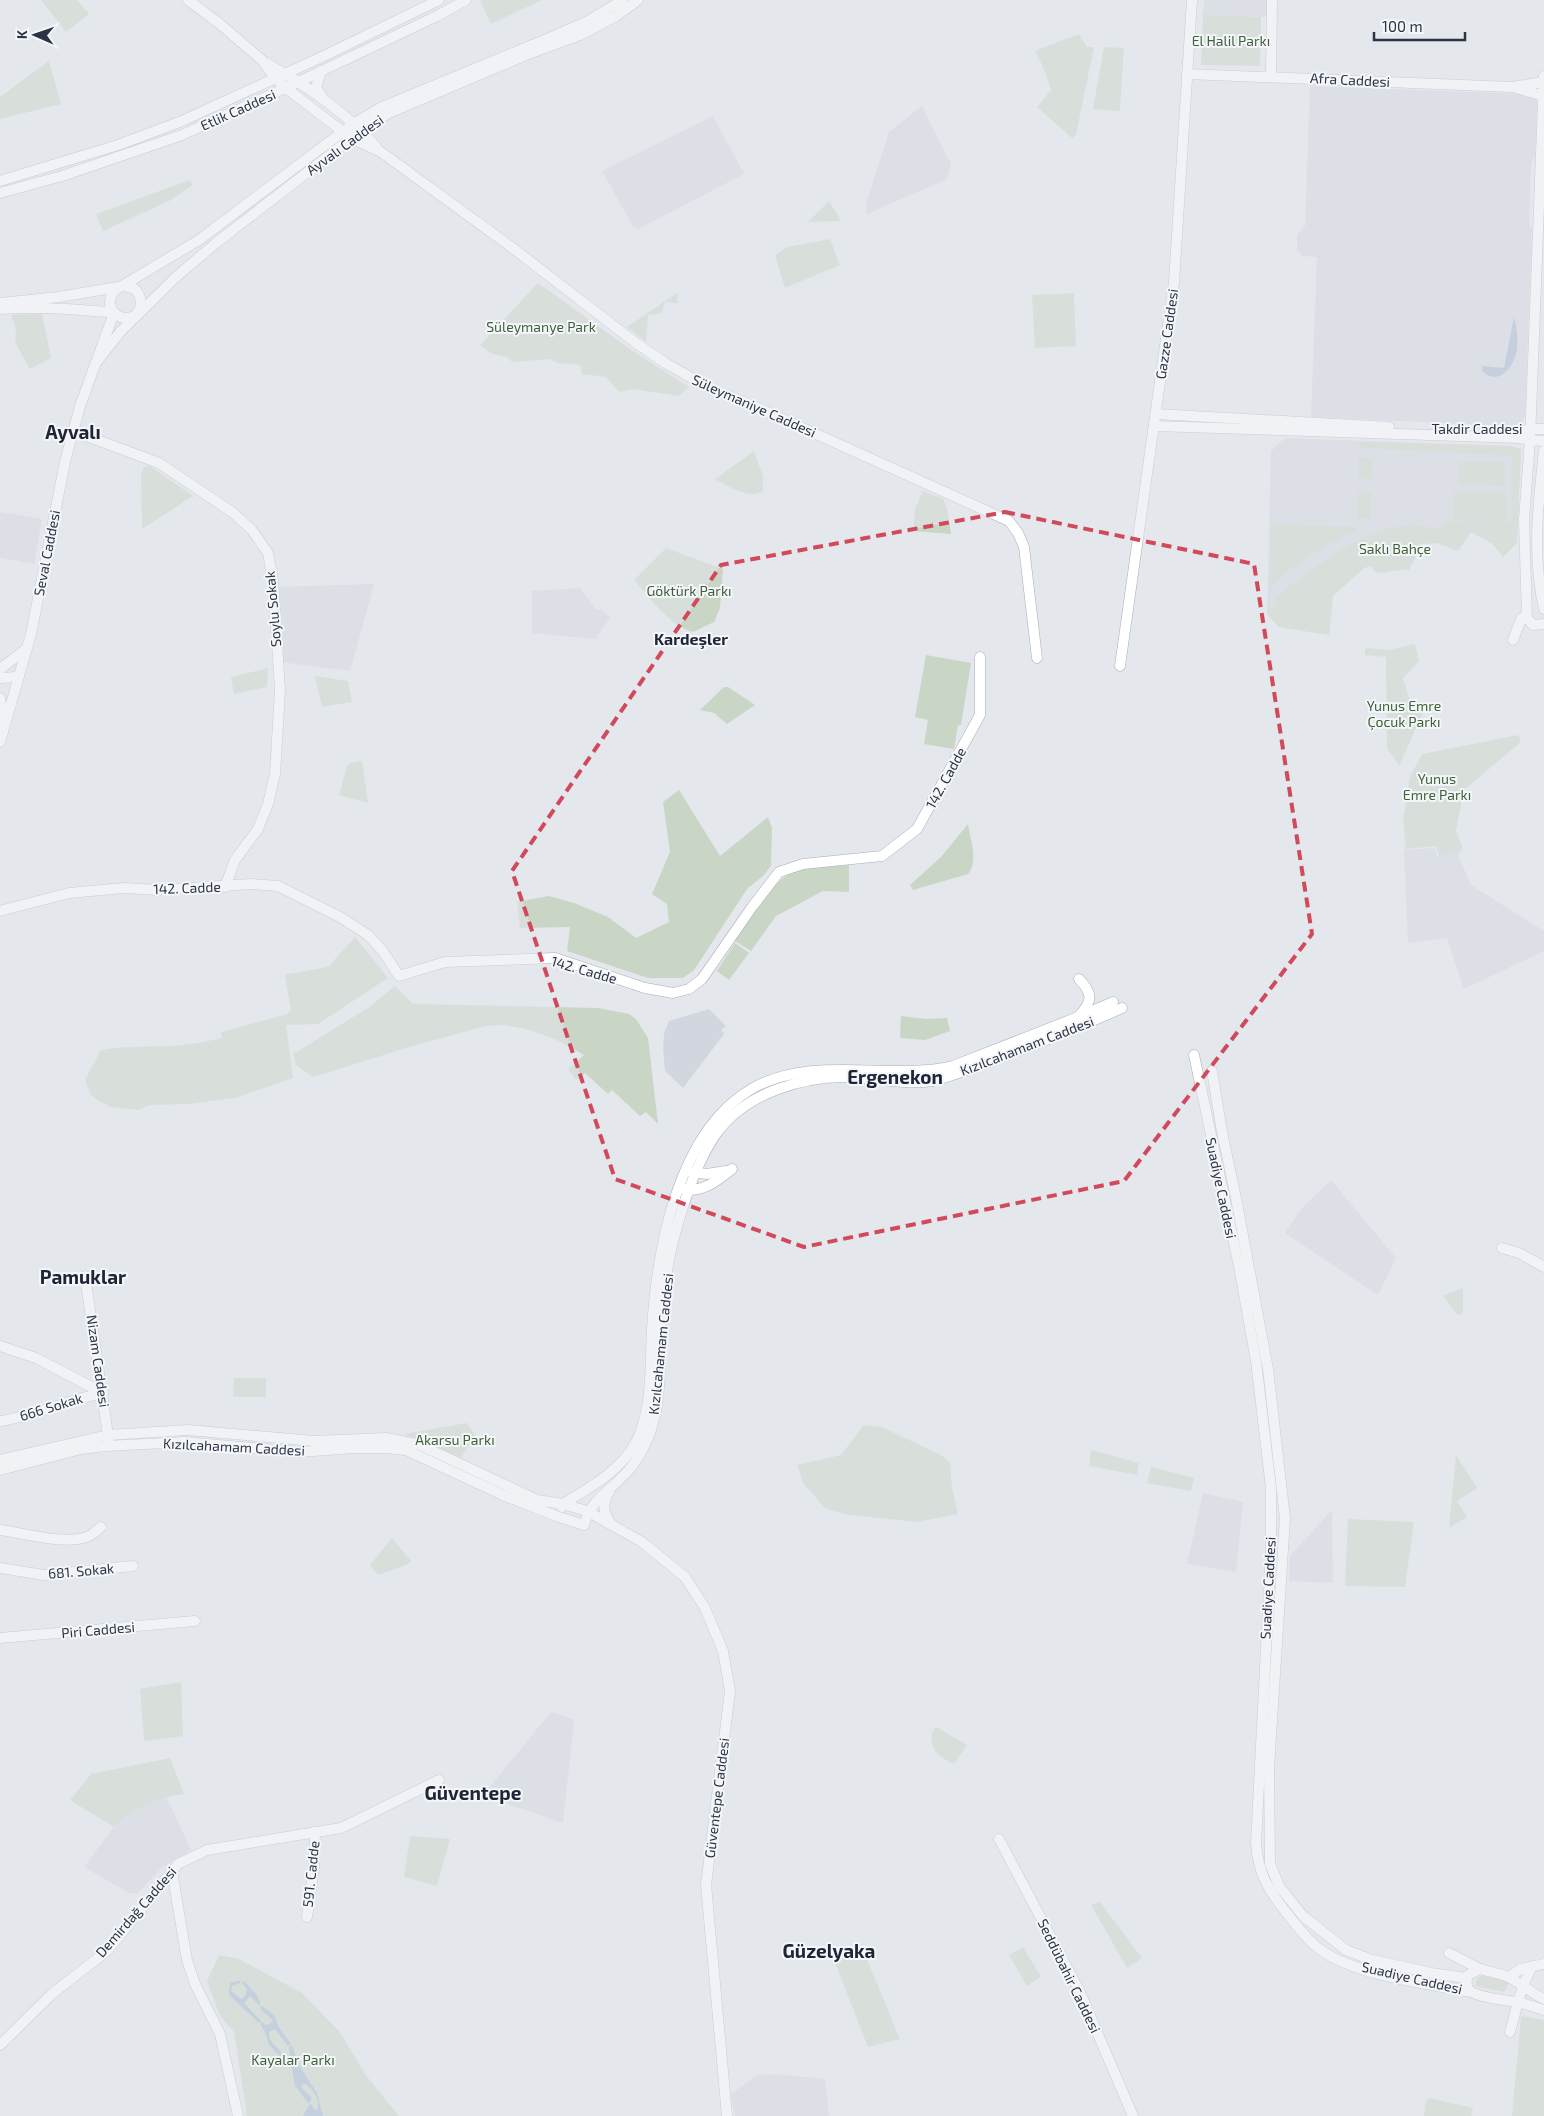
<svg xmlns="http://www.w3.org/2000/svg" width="1544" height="2116" viewBox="0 0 1544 2116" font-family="'Exo 2',sans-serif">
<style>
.built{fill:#d2d6de}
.green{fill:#c9d6c5}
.water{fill:#9fb4cc}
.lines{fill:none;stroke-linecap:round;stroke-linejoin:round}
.secondary-casing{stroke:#a9aeb7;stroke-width:11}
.primary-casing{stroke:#a3abb8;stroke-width:11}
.secondary{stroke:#fff;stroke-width:10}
.primary{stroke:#fff;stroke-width:10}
.marked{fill:none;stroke:#d1495b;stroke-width:4;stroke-dasharray:10 6;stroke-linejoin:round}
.labels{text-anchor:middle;stroke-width:4;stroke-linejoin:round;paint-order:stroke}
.park-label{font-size:14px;fill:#3f6138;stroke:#f4f6f9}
.street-label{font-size:14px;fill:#2b3445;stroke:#f4f6f9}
.quarter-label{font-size:16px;font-weight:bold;fill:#1d2536;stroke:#f4f6f9}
.district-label{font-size:19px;font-weight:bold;fill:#1d2536;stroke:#f4f6f9}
</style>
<rect width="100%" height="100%" fill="#e4e7ec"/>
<g class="built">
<path d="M 1204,0 L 1267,0 L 1267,17 L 1203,14 Z"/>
<path d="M 1310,86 L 1523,94 L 1536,99 L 1537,106 L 1535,156 L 1531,164 L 1529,225 L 1532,228 L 1525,416 L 1521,425 L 1511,426 L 1311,417 L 1317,257 L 1303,256 L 1297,250 L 1297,235 L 1305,226 Z"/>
<path d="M 922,106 L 951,164 L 948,177 L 945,180 L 867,214 L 866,204 L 889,132 Z"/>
<path d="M 713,116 L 744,174 L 638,229 L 633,226 L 602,171 Z"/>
<path d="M 1285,438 L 1510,446 L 1521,449 L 1517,543 L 1503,557 L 1493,544 L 1471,532 L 1458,551 L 1437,543 L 1422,544 L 1409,570 L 1401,569 L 1378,573 L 1374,571 L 1371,566 L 1364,568 L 1333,596 L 1329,635 L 1279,627 L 1267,614 L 1271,451 Z"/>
<path d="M 0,512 L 42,519 L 34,564 L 0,558 Z"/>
<path d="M 374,584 L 350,671 L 280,662 L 277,587 Z"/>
<path d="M 580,588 L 596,610 L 602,609 L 610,618 L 595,639 L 532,633 L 532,591 Z"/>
<path d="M 1435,848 L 1437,856 L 1463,849 L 1458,855 L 1471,885 L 1544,931 L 1544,951 L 1464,989 L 1447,938 L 1408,943 L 1404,850 Z"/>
<path d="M 709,1009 L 726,1026 L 721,1030 L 724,1034 L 683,1088 L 665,1071 L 663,1049 L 664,1034 L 669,1021 Z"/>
<path d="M 1331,1180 L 1396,1258 L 1378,1295 L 1285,1233 L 1302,1208 Z"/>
<path d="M 1203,1493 L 1243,1502 L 1236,1572 L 1187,1564 Z"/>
<path d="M 1332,1510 L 1333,1583 L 1289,1581 L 1290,1556 Z"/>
<path d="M 551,1712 L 574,1720 L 563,1823 L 490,1798 L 489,1788 Z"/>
<path d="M 166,1796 L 191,1850 L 161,1868 L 138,1893 L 129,1893 L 84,1867 L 117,1823 L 147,1802 Z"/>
<path d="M 775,2074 L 825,2079 L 829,2116 L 735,2116 L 731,2094 L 756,2076 Z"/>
</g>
<g class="green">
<path d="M 41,0 L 77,0 L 89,14 L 66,32 Z"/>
<path d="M 480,0 L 542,0 L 491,24 Z"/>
<path d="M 1203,14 L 1261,17 L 1260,66 L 1201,65 Z"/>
<path d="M 1079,34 L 1087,47 L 1094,47 L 1076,135 L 1072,138 L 1037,107 L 1051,90 L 1044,69 L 1035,51 Z"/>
<path d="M 1104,47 L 1124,48 L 1120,111 L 1093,109 Z"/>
<path d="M 49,61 L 61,104 L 0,119 L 0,97 Z"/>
<path d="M 190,180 L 193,185 L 171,200 L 103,231 L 96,214 Z"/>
<path d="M 829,201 L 841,221 L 808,222 Z"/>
<path d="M 830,239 L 840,265 L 785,288 L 775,255 L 787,247 Z"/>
<path d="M 538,283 L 634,352 L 689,387 L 679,396 L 633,389 L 619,392 L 606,377 L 582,374 L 580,365 L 558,363 L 550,359 L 512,362 L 507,357 L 492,354 L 480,345 Z"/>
<path d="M 677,293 L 678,303 L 665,302 L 662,313 L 648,315 L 646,342 L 627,327 Z"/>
<path d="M 1074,293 L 1076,346 L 1035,348 L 1032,295 Z"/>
<path d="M 42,314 L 51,358 L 30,369 L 15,342 L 16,328 L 11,315 Z"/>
<path d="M 1358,442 L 1510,446 L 1521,449 L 1517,543 L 1503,557 L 1493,544 L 1471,532 L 1458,551 L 1437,543 L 1422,544 L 1409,570 C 1397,568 1384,575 1374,571 L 1371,566 L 1364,568 L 1333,596 L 1329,635 L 1279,627 L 1267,614 L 1268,601 L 1270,603 L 1270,607 L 1275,608 L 1276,597 C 1314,568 1384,509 1436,529 L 1450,521 L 1511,523 L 1512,462 L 1511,456 L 1363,448 L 1359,446 Z"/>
<path d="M 754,451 L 763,476 L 763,491 C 750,500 727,486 715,479 Z"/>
<path d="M 1359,457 L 1372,459 L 1372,479 L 1358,479 Z"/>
<path d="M 1459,461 L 1505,462 L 1505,486 L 1458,484 Z"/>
<path d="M 150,466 L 193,496 L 142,529 L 141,475 L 144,467 Z"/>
<path d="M 923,491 L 943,499 L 947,508 L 951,534 L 913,531 L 915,509 Z"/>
<path d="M 1358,492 L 1371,492 L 1371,516 L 1369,519 L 1357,518 Z"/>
<path d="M 1454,492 L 1507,493 L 1506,522 L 1453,520 Z"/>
<path d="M 1271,524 L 1357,527 L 1357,530 C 1326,545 1293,563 1270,589 Z"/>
<path d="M 666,548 L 723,569 L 720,608 L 714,622 L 693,632 C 669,625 650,598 634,580 Z"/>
<path d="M 1415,644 L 1419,661 L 1403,678 L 1409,698 L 1427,704 L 1399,766 L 1387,748 L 1386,657 L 1365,655 L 1365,648 L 1390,650 Z"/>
<path d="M 926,655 L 971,663 L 961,725 L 958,725 L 954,749 L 924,744 L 928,720 L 915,717 Z"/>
<path d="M 268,668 L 267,687 L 234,694 L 231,677 Z"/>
<path d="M 315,676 L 348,681 L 352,702 L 322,707 Z"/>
<path d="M 724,687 L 728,687 L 755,705 L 727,724 L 714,713 L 700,710 Z"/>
<path d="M 1518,735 L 1521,742 L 1464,790 L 1456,831 L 1463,849 L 1439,856 L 1436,846 L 1406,849 L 1403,820 L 1410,777 L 1422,754 Z"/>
<path d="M 362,761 L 368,803 L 339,795 L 347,766 L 350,763 Z"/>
<path d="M 679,790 L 720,856 L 768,817 L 772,828 L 771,866 L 763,876 L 747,889 L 694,970 L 683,978 L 648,978 L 567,951 L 570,927 L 520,928 L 517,902 L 549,896 L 574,903 L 608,917 L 636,938 L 669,922 L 667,904 L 652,894 L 670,852 L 663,802 Z"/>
<path d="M 968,824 C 970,839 979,861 968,874 L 913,890 L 910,885 L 941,857 Z"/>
<path d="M 849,865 L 849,892 L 823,891 L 776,916 L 751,951 L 735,941 C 752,915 768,881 798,870 C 813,865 833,867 849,865 Z"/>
<path d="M 355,937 L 388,978 L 318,1024 L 286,1025 L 293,1078 L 235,1098 L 189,1104 L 150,1105 L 139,1110 L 111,1107 L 99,1101 L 91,1095 L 85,1080 L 101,1050 C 124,1046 145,1047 168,1046 C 186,1045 205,1042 222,1038 L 221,1032 L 287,1014 L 291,1010 L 285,976 L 288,974 L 328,967 Z"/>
<path d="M 735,943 L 749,953 L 729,980 L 717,971 Z"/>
<path d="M 395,986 L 412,1003 L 419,1004 L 598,1008 L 629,1014 L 636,1019 L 648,1038 L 658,1124 L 646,1112 L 640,1116 L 612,1090 L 608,1094 L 585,1073 L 576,1080 L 568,1069 L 584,1055 C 559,1039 531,1028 502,1025 C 486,1024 469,1031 453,1035 C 406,1047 360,1063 313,1077 L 296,1065 L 293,1054 L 368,1008 Z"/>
<path d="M 901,1016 L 926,1019 L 947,1018 L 950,1031 L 925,1040 L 900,1038 Z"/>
<path d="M 1463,1288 L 1463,1311 L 1461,1315 L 1456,1314 L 1443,1296 Z"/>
<path d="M 234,1378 L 266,1378 L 266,1397 L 233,1397 Z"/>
<path d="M 467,1423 L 475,1435 L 461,1458 L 404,1434 Z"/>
<path d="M 864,1425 L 882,1427 L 941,1455 L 950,1462 L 952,1487 L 958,1514 L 917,1522 L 850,1515 L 826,1509 L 803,1483 L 797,1465 L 841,1455 Z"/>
<path d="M 1091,1450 L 1139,1463 L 1137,1475 L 1089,1466 Z"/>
<path d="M 1456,1455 L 1477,1488 L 1457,1501 L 1467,1517 L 1449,1528 Z"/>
<path d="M 1151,1467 L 1194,1478 L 1191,1491 L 1147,1483 Z"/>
<path d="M 1348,1519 L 1414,1522 L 1405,1587 L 1345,1586 Z"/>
<path d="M 392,1538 L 411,1561 L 406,1565 L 378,1575 L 370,1565 Z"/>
<path d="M 181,1682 L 183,1736 L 144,1741 L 140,1689 Z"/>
<path d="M 936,1727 L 967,1745 L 954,1764 C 939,1757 929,1750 932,1732 Z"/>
<path d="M 170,1758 L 184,1794 C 153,1798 142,1806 117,1823 L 114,1827 L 70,1800 L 91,1774 Z"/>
<path d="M 410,1836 L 450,1839 L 437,1886 L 404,1877 Z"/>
<path d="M 1100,1902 L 1142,1958 L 1127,1968 L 1091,1905 Z"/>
<path d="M 1023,1947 L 1041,1977 L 1027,1986 L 1009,1955 Z"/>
<path d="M 846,1954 L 866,1957 L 900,2039 L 868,2047 L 834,1960 Z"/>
<path d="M 219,1955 L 239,1959 L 302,1993 L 340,2032 L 365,2074 L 399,2116 L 247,2116 L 234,2032 L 220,2016 L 207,1981 Z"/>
<path d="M 1481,1976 L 1505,1979 L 1509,1983 L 1504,1992 L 1475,1986 L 1477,1978 Z"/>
<path d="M 1521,2016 L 1544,2020 L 1544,2116 L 1512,2116 Z"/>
<path d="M 1429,2098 L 1473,2108 L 1471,2116 L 1424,2116 L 1425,2105 Z"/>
</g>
<g class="water">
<path d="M 1514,317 C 1517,327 1518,339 1517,349 C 1514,367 1499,387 1482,371 L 1482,366 L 1504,368 Z"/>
<path d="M 241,1980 L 240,1983 L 232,1986 L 231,1991 L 241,1999 L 245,1996 L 247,1989 L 242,1983 L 244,1981 L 257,1995 L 261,2004 L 259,2005 L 250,1996 L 244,2003 L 261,2021 L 259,2023 L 229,1995 L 230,1983 Z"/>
<path d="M 262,2006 L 275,2016 C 277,2027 284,2034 291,2044 L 288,2046 L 275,2029 L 269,2032 C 268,2044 279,2046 283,2056 L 281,2057 L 269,2045 L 265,2032 L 260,2024 L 262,2022 L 266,2025 L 273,2022 C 271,2015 262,2014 260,2007 Z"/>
<path d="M 292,2045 L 299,2065 L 317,2093 L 323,2116 L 303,2116 L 309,2105 L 311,2104 L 314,2109 L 317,2110 C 322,2100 313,2091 306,2084 L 302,2085 L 302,2088 L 311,2097 L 311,2101 L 308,2103 L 295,2086 L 292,2069 L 283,2058 L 290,2055 L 289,2048 Z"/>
</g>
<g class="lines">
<defs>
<g id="secondary">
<path d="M 188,0 L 220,24 L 263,61 L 275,78 L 286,88 L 351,138 L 381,152 L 510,246 L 636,343 L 667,364 L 711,389 L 763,410 L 1009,521 L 1018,533 L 1024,547 L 1037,658"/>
<path d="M 266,63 C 306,85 347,113 377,148"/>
<path d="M 321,71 L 316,87 L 322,97"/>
<path d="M 1187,74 L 1512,87 L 1544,82"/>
<path d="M 1544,76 L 1530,440 L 1524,519 L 1527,618 L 1533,625 L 1544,624"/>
<path d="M 1271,77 L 1272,0"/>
<path d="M 1513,87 L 1543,96"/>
<path d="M 0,303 L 59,297 L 124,286 L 135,289 C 144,299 143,316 127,318 C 121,319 118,315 113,313 C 107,311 100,312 94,311 C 62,308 31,307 0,309"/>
<path d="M 114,313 C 108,305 109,298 115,290 L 199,240 L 353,124 L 382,107 L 549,38 L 588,21 L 623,0"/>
<path d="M 95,364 L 121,331 L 177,276 L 216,243 L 362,130 L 389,113 L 531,53 L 580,35 L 616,16 L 638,0"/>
<path d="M 1156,414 L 1389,427"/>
<path d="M 1154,426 L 1521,438 L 1530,440 L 1544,441"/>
<path d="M 73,431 L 159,463 L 232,512 L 252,530 L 268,553 L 273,581 L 280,690 L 275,774 L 268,804 L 258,829 L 235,860 L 225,887"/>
<path d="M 1524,431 L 1530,429 L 1544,429"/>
<path d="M 1544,451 C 1538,504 1532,556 1544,609"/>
<path d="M 1513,640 L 1521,619 L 1526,615"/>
<path d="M 1120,666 L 1174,282 L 1192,0"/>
<path d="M 0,669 L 25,650"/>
<path d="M 0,678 L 17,677"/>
<path d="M 0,698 L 3,720"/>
<path d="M 0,742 L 31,634 L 65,462 L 80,406 L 114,313"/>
<path d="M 0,911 L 69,893 L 124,888 L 157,890 L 252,884 L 278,886 L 340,917 L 368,935 L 382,950 L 399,976 L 445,962 L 555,958 L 645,988 L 673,993 L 689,989 L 702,979 L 752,907 L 779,872 L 803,864 L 882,856 L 917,829 L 980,715 L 980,657"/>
<path d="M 1079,979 C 1093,994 1093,1000 1079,1016"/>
<path d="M 1194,1055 L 1240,1271 L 1256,1361 L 1271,1488 L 1271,1552 L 1256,1843 C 1258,1872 1267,1888 1285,1911 C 1295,1923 1305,1938 1318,1948 C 1354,1976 1426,1983 1471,1992"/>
<path d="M 1212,1071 L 1222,1132 L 1236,1198 L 1268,1369 L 1285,1518 L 1269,1768 L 1270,1864 L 1279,1886 L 1303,1916 L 1346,1950 L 1372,1960 L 1431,1973 L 1466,1978"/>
<path d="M 691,1172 L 707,1174 L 726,1171"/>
<path d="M 684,1189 C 703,1193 718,1180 732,1169"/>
<path d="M 1502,1248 L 1519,1253 L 1544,1267"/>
<path d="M 85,1276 L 109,1442"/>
<path d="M 0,1346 L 36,1358 L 103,1393"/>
<path d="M 0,1421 C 35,1416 68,1400 103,1393"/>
<path d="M 0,1460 L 108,1435 L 188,1430 L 314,1441 L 386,1438 L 420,1445 L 537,1500 L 563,1504 L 587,1511 L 642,1542 L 685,1577 L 705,1608 L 723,1651 L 730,1691 L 706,1885 L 727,2116"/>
<path d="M 0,1470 L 81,1449 L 106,1446 L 184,1442 L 299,1452 L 354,1448 L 386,1448 L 406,1450 L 505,1496 L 556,1516 L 584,1525 C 591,1499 610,1491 627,1472 C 640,1458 650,1437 654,1419 C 662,1388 659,1355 661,1324 C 663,1287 670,1248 681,1213 C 689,1187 700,1157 716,1134 C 745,1093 802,1076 850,1077 C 877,1078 906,1085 932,1081 C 951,1077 969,1069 986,1063 C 1032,1046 1077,1028 1122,1008"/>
<path d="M 609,1492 C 602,1504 603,1512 611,1524"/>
<path d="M 562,1507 L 563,1504 C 590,1487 619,1472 635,1444 C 653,1411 650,1366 652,1329 C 657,1250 677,1131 753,1088 C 815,1054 888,1081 953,1066 L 1078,1017 L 1113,1002"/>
<path d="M 0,1530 C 24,1533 67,1546 89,1536 C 93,1534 97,1530 101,1527"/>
<path d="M 0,1568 L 44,1575 L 133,1566"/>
<path d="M 0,1638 L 195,1621"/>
<path d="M 999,1839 L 1079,1990 L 1133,2116"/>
<path d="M 172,1871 L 187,1960 L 195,1984 L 220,2034 L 238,2116"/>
<path d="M 307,1917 L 314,1866 L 315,1832"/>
<path d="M 1449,1953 L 1480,1969"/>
<path d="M 1532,1966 L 1523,1986 L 1518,2002 C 1508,2001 1477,1997 1470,1991 C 1466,1987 1466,1980 1468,1975 L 1480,1969 C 1490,1972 1501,1973 1510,1978 C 1522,1984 1532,1994 1544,1999"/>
<path d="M 1509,1977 L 1521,1969 L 1544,1964"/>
<path d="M 1510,2032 L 1518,2002 L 1544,2010"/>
<path d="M 0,2045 L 53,1993 L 107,1951 L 178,1864 L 207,1850 L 341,1828 L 439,1780"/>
</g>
<g id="primary">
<path d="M 0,181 L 118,145 L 182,121 L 326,55 L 439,0"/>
<path d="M 0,193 L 62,176 L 182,135 L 290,86 L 437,16 L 466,0"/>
</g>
</defs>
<use href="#secondary" class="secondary-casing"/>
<use href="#primary" class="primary-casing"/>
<use href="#secondary" class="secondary"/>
<use href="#primary" class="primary"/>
</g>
<path d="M0 0H1544V2116H0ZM 1005,512 L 1254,564 L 1312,934 L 1124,1181 L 804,1247 L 615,1179 L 512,871 L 721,565 Z" fill="#e4e7ec" fill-opacity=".55" fill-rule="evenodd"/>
<path class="marked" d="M 1005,512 L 1254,564 L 1312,934 L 1124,1181 L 804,1247 L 615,1179 L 512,871 L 721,565 Z"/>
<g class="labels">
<g class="park-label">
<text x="1231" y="46">El Halil Parkı</text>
<text x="541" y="332">Süleymanye Park</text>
<text x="1395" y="554">Saklı Bahçe</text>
<text x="689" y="596">Göktürk Parkı</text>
<text x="1404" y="711">Yunus Emre<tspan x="1404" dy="16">Çocuk Parkı</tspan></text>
<text x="1437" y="784">Yunus<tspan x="1437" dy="16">Emre Parkı</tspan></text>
<text x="455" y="1445">Akarsu Parkı</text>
<text x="293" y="2065">Kayalar Parkı</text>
</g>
<g class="street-label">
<text transform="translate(1350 80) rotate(3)" y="5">Afra Caddesi</text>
<text transform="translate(238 110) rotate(-24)" y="5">Etlik Caddesi</text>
<text transform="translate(345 145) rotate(-36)" y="5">Ayvalı Caddesi</text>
<text transform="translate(1167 334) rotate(-82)" y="5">Gazze Caddesi</text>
<text transform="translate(754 406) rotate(24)" y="5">Süleymaniye Caddesi</text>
<text x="1477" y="434">Takdir Caddesi</text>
<text transform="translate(47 553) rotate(-79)" y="5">Seval Caddesi</text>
<text transform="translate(273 609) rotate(-95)" y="5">Soylu Sokak</text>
<text transform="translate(946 778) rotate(-61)" y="5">142. Cadde</text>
<text transform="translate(187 888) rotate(-2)" y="5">142. Cadde</text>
<text transform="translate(584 970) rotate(16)" y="5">142. Cadde</text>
<text transform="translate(1027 1046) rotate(-21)" y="5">Kızılcahamam Caddesi</text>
<text transform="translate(1221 1188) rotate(78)" y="5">Suadiye Caddesi</text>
<text transform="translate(661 1344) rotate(-84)" y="5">Kızılcahamam Caddesi</text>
<text transform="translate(98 1361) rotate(82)" y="5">Nizam Caddesi</text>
<text transform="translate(51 1407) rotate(-17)" y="5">666 Sokak</text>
<text transform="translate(234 1447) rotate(3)" y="5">Kızılcahamam Caddesi</text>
<text transform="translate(81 1571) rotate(-5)" y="5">681. Sokak</text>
<text transform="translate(1268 1588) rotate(-87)" y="5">Suadiye Caddesi</text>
<text transform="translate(98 1630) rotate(-5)" y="5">Piri Caddesi</text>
<text transform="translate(717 1798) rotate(-83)" y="5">Güventepe Caddesi</text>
<text transform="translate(311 1874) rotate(-84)" y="5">591. Cadde</text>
<text transform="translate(136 1912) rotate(-49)" y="5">Demirdağ Caddesi</text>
<text transform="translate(1069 1976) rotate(64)" y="5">Seddübahir Caddesi</text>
<text transform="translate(1412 1978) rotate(13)" y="5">Suadiye Caddesi</text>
</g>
<g class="quarter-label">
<text x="691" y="645">Kardeşler</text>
</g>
<g class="district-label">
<text x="73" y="439">Ayvalı</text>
<text x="895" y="1084">Ergenekon</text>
<text x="83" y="1284">Pamuklar</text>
<text x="473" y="1800">Güventepe</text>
<text x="829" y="1958">Güzelyaka</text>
</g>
</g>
<g transform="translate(35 35) rotate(272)" stroke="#f4f6f9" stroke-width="4" paint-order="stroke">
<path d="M0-4L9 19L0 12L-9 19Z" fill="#2b3445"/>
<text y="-8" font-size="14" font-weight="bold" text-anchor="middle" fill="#2b3445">K</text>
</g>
<path d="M1374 32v8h91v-8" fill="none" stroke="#2b3445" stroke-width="2.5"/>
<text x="1382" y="32" font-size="15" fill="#2b3445" stroke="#f4f6f9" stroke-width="4" paint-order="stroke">100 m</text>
</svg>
